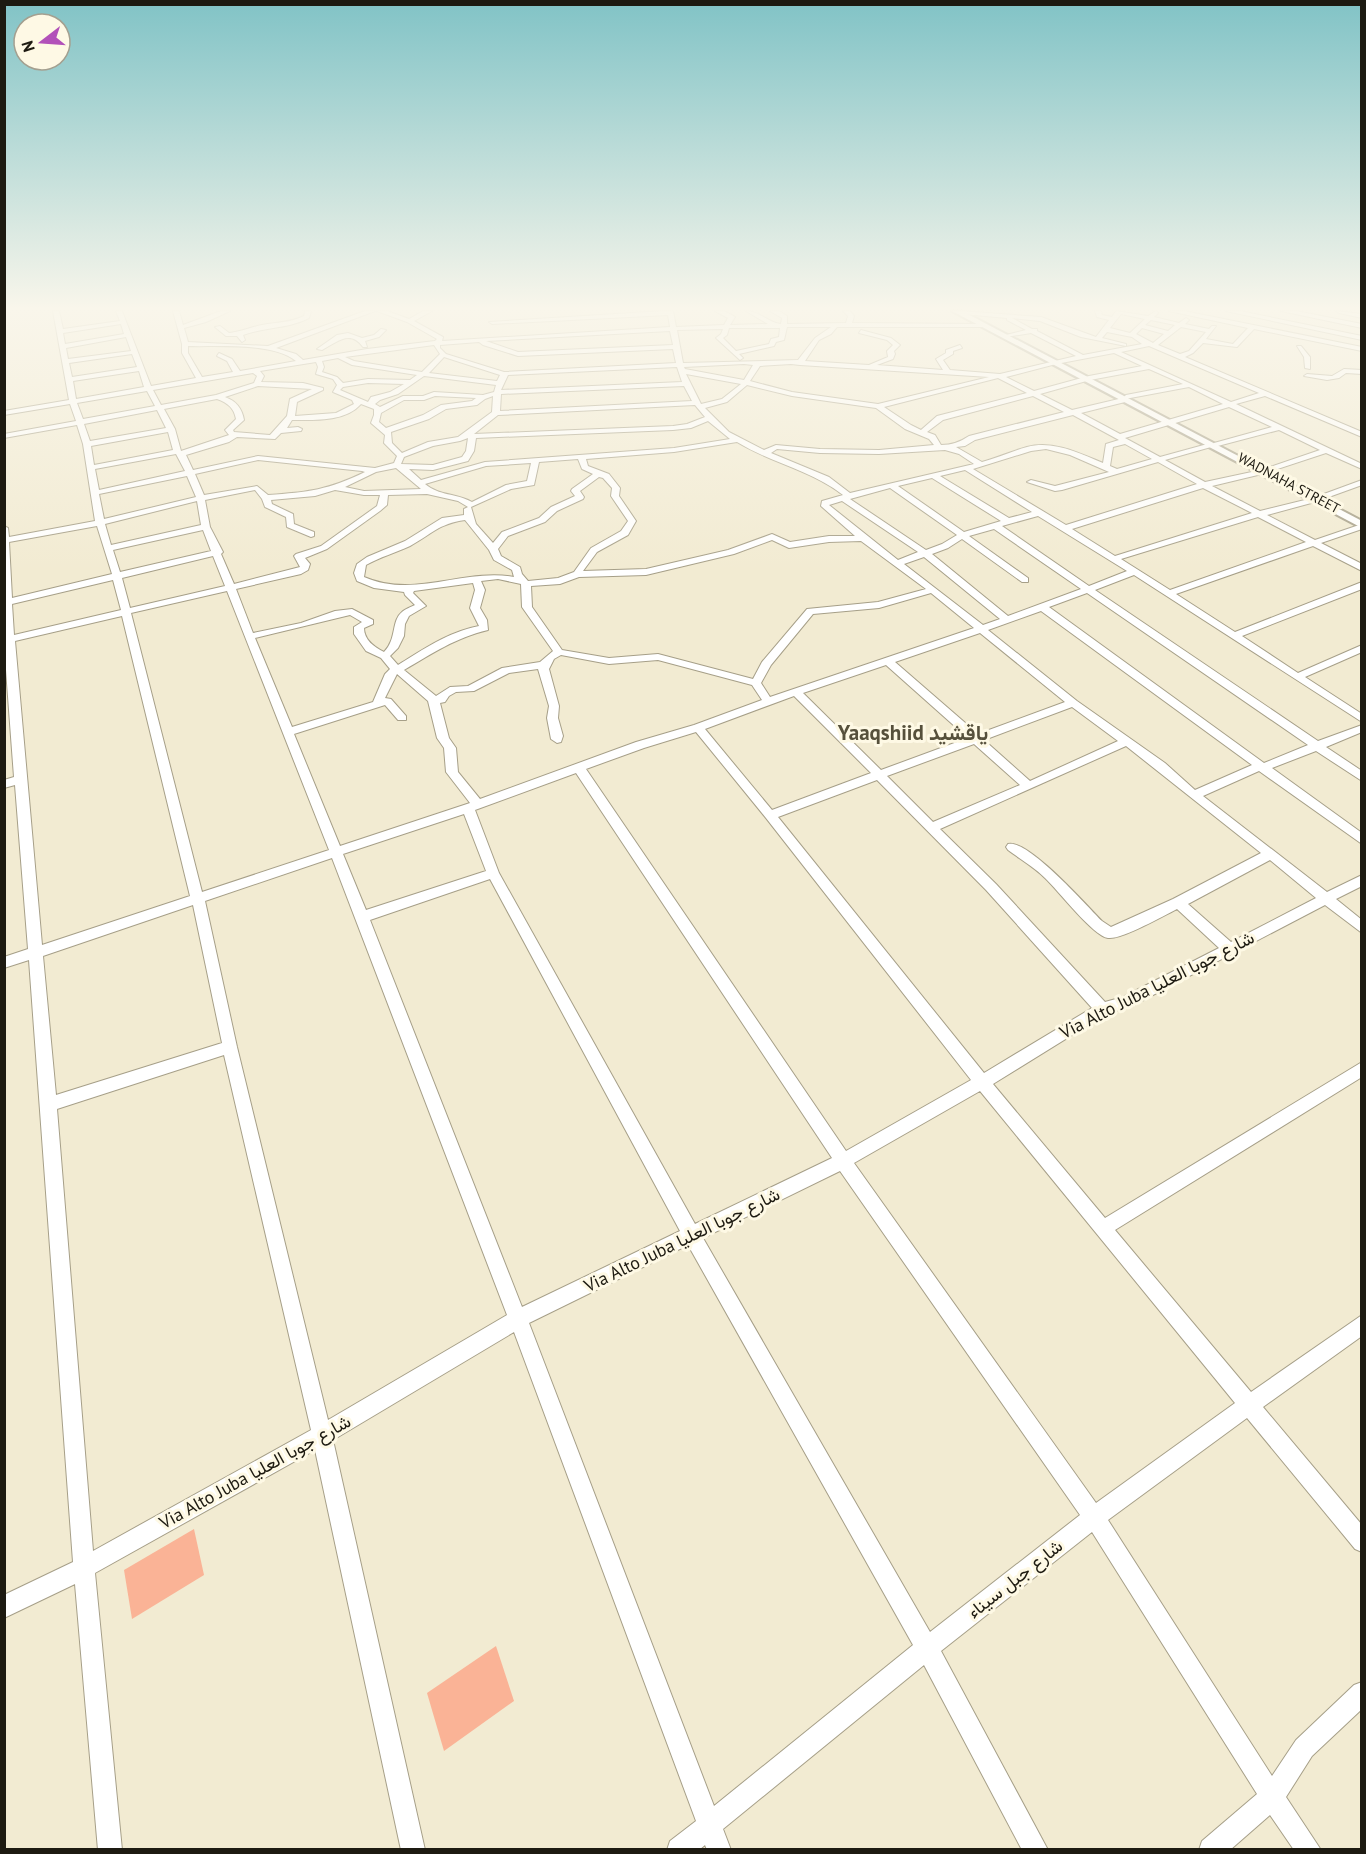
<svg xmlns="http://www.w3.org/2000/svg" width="1366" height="1854" viewBox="0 0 1366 1854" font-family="'PT Sans',Vazirmatn,sans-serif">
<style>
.green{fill:#fab396}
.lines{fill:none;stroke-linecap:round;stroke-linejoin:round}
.minor-casing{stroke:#a69f88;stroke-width:2}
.major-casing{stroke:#a69f88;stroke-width:4}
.minor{fill:#fff;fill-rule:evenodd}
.major{fill:#fff;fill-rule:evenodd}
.labels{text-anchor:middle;stroke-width:6;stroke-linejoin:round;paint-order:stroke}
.far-street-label{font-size:14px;fill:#1d1a11;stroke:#fef9e5}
.near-street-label{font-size:18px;fill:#1d1a11;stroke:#fef9e5}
.district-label{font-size:21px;font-weight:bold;fill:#56503b;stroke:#fef9e5}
</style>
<rect width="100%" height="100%" fill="#f2ebd2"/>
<g class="green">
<path d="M 194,1529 L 204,1575 L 132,1619 L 124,1570 Z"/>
<path d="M 496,1646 L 514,1701 L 444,1751 L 427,1693 Z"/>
</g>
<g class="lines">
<defs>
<g id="minor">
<path d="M 53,311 L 59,311 L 63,329 L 120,321 L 116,311 L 122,311 L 151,386 L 196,378 L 182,353 L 182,344 L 173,311 L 179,311 L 183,325 L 221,311 L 230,311 L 206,322 L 184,328 L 188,342 L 268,346 L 365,311 L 375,311 L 276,348 L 296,354 L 303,360 L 367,349 L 435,341 L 437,339 L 407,322 L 377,311 L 387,311 L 409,319 L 423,311 L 432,311 L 414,321 L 443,337 L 442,341 L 670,327 L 668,315 L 492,324 L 489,322 L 664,311 L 673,311 L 676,327 L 724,325 L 728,318 L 715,311 L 724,311 L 735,317 L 730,325 L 768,324 L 746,311 C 760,311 768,323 781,324 L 782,318 L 770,311 L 779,311 L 787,316 L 787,324 L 846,323 L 848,316 L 843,311 L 850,311 L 854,316 L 852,323 L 981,324 L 983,327 L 837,327 L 831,334 L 819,340 L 805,361 L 869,365 L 888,357 L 887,351 L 893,345 L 887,340 L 859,333 L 861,330 L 891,338 L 900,345 L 894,351 L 895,354 L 893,359 L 877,365 L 943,370 L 936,359 L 946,353 L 946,350 L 960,345 L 962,348 L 953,351 L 953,354 L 943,360 L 950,370 L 1000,374 L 1076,356 L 1031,333 L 1006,337 L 1006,335 L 1026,330 L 1007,320 L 1007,318 L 963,314 L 960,311 L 1041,317 L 1096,337 L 1109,320 L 1097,317 L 1095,311 L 1101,311 L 1102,315 L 1112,317 L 1116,311 L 1148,316 L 1156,311 L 1158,313 L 1154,317 L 1179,323 L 1186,318 L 1189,320 L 1185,324 L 1209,329 L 1212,326 L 1216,326 L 1206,339 L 1233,344 L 1248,328 L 1169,311 L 1184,311 L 1362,347 L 1362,351 L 1254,329 L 1237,347 L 1203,343 L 1193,353 L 1185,357 L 1362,432 L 1362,437 L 1265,396 L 1236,404 L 1362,464 L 1362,469 L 1326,453 L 1262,474 L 1212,486 L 1260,511 L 1313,498 L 1362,480 L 1362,485 L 1315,502 L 1267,515 L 1315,540 L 1362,524 L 1362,529 L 1321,543 L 1362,564 L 1362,571 L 1313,546 L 1176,594 L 1235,632 L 1362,582 L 1362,589 L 1242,636 L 1298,673 L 1362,645 L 1362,652 L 1305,677 L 1362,714 L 1362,722 L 1134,575 L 1095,590 L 1318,741 L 1362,725 L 1362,732 L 1326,747 L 1362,771 L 1362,781 L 1316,751 L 1272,768 L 1362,833 L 1362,844 L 1259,771 L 1203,796 L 1327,892 L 1362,875 L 1362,886 L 1336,899 L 1362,920 L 1362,933 L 1325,905 L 1132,1006 L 1106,1014 L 993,1084 L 1105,1218 L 1362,1062 L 1362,1077 L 1115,1230 L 1251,1392 L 1362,1315 L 1362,1336 L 1263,1407 L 1362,1525 L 1362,1552 L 1355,1549 L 1247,1418 L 1108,1520 L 1272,1776 L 1296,1740 L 1354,1685 L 1362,1682 L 1362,1709 L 1312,1756 L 1286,1797 L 1321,1850 L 1294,1850 L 1270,1815 L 1230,1850 L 1199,1850 L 1202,1841 L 1257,1794 L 1092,1532 L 941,1651 L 1048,1850 L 1022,1850 L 924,1665 L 723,1829 L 731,1850 L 707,1850 L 705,1845 L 699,1850 L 667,1850 L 670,1841 L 696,1821 L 514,1332 L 333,1440 L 425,1850 L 401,1850 L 315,1450 L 95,1573 L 122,1850 L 98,1850 L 75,1584 L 4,1618 L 4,1595 L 73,1562 L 29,960 L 4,968 L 4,957 L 28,949 L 15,785 L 4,788 L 4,780 L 14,777 L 4,643 L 4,526 L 8,528 L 9,537 L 95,521 L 83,444 L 77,425 L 4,438 L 4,434 L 76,421 L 70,404 L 4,415 L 4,411 L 69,400 ZM 1121,314 L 1145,319 L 1130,333 L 1110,328 ZM 1012,318 L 1040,321 L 1081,337 L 1126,346 L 1126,344 L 1102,338 L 1107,332 L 1132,337 L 1142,344 L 1083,355 L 1037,331 L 1037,329 L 1032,329 ZM 1151,320 L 1175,325 L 1168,331 L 1145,325 ZM 121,324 L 124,334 L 65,344 L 63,333 ZM 787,327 L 831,327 L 815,338 L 798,360 L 683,363 L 677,330 L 723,329 L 721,334 L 716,338 L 740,360 L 743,358 L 739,354 L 774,346 L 776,342 L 784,340 ZM 1181,327 L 1206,332 L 1189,351 L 1180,354 L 1158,345 ZM 729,328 L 780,328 L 779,337 L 771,339 L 769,344 L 736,351 L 723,338 L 727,335 ZM 1142,328 L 1164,334 L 1153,343 L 1136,334 ZM 670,331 L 673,345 L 518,352 L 486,341 ZM 126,337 L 131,351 L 68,359 L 66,348 ZM 479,342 L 483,345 L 518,356 L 673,349 L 676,363 L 504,372 L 446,354 L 440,348 L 440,345 ZM 434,345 L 440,354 L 422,372 L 354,361 L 345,357 ZM 188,346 C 217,347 273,342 296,361 L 240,371 L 232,359 L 219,353 L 217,356 L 227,361 L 233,372 L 202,377 L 188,353 ZM 1149,346 L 1259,393 L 1231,402 L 1121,352 ZM 1114,353 L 1142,366 L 1089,376 L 1034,391 L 1006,377 L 1056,364 ZM 132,354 L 137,367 L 72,377 L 69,363 ZM 444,357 L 500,375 L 497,381 L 429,373 ZM 338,358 L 352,365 L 417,375 L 410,380 L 368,379 L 343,383 L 337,377 L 322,372 L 324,367 L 322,361 ZM 316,362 L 318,367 L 316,374 L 333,379 L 337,385 L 333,392 L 352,400 L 354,404 L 336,413 L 295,416 L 297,402 L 323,390 L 323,388 L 303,383 L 261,382 L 264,376 L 260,371 ZM 744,364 L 753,365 L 744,380 L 685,369 L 684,367 ZM 791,364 L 800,365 L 989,377 L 878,404 L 792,392 L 750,381 L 760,366 ZM 677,367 L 682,382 L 501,390 L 508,375 ZM 1149,369 L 1183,384 L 1126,395 L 1123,398 L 1072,410 L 1040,394 L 1090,380 ZM 139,371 L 144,387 L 76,399 L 73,381 ZM 253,373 L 257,376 L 254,383 L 216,395 L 161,405 L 153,390 ZM 686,374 L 741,384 L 722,399 L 701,404 ZM 424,376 L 496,385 L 494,392 L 483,395 L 434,392 L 423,396 L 403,396 L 380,407 L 375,404 L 380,400 L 398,394 ZM 998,378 L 1027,393 L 937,416 L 921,430 L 911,425 L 884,407 ZM 368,383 L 404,384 L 390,392 L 371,397 L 368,402 L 340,390 L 343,387 ZM 747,385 L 792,396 L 876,408 L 905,429 L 929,439 L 934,445 L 879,450 L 820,449 L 776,445 L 764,450 L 729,432 L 705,408 L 727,402 ZM 258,386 L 312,389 L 290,399 L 287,416 L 270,435 L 234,432 L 233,430 L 244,420 C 242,408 236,401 225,397 ZM 684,386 L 692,401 L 500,411 L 501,394 ZM 1189,387 L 1223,404 L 1120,434 L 1081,413 L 1125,402 L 1125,399 ZM 147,391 L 155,406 L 83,419 L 77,403 ZM 435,396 L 476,398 L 472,401 L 441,405 L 423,415 L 386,428 L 379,422 L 381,413 L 404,400 L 424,400 ZM 493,396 L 492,412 L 458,437 L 428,442 L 402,453 L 392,443 L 391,432 L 429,419 L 446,409 L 477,405 L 485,399 ZM 1033,396 L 1064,412 L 969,436 C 960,442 952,445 941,445 L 935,435 L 927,432 L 943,420 ZM 217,399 C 228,403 234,408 236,419 L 225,430 L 229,435 L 181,451 L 175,429 L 164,409 ZM 361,404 L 374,409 L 374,415 L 371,423 L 385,435 L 384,443 L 397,456 L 394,463 L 375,468 L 258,456 L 193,470 L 186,455 L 229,442 L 237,437 L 275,439 L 281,433 L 301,431 L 302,429 L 298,427 L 287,428 L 292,420 C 315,420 345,422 361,404 ZM 695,405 L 705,417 L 687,424 L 673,426 L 474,434 L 498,415 ZM 1229,407 L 1272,427 L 1214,443 L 1214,447 L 1279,430 L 1320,450 L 1261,470 L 1205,482 L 1165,460 L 1211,447 L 1211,443 L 1160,457 L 1125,438 ZM 157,410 L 166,428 L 90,441 L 84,424 ZM 1073,415 L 1119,440 L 1106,444 L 1103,463 C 1079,453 1053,440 1027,447 C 1012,451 997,458 982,462 L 956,447 L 965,446 L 975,440 ZM 708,421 L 730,439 L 674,448 L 485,462 L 421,480 L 409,469 L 433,470 L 468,461 L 474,451 L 476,438 L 673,430 L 691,428 ZM 168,432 L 173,450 L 94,465 L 91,446 ZM 468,438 L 466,451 L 462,457 L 433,465 L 401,464 L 404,457 L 433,446 L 460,441 ZM 737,442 C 771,463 811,470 843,495 L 822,501 L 821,506 L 855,536 L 829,536 L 790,542 L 772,534 L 728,550 L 646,569 L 583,571 L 597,552 L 628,535 L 636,521 L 619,496 L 620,488 L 609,474 L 588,466 L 586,459 L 674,452 ZM 1125,444 L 1152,459 L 1117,469 L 1110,466 L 1113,447 ZM 777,449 L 820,453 L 879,454 L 945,450 L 959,454 L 974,464 L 850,493 L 829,477 L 771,453 ZM 1046,449 L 1070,455 L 1109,472 L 1055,486 L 1031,480 L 1027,482 L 1055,491 L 1062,490 L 1158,462 L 1197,484 L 1066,525 L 973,469 L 1031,451 ZM 176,454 L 185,471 L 99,490 L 95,469 ZM 578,459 L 582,469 L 593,474 L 572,489 L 571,491 L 575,496 L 551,507 L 539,518 L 502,532 L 493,543 L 476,524 L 471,507 L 511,489 L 534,485 L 539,462 ZM 258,460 L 362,471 L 365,472 C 328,490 309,492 268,495 L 257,486 L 204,495 L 195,474 ZM 531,463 L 527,481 L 506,485 L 472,502 C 456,493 439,496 425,484 L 486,466 ZM 396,468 L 421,489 L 364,491 L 345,487 L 376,472 ZM 965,470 L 1032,512 L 1009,518 L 940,476 ZM 187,476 L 196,497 L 104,519 L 99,494 ZM 599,477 L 603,478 L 612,488 L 611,496 L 628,521 L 621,531 L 591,548 L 574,572 L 558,578 L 528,581 L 522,574 L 520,567 L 501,556 L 498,549 L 508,536 L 545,522 L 557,511 L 583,499 L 584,497 L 580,491 ZM 932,478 L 1001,521 L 964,532 L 898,486 ZM 890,488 L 957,535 L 942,544 L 926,550 L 850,499 ZM 1203,488 L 1252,513 L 1115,556 L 1072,529 ZM 255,490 L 262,499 L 265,507 L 286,517 L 287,527 L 311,537 L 314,536 L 314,532 L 294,524 L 293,514 L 272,504 L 271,500 L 315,496 L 335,490 L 364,495 L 380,495 L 377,506 L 321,546 L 296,554 L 294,556 L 300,567 L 234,584 L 221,554 L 223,552 L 210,527 L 205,500 ZM 427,494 L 458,501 L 468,507 L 464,509 L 464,515 L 442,518 L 405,541 L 367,557 L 357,564 L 354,573 L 357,581 L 374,588 L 404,592 L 405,595 L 415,605 C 411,607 405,609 402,612 C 391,621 397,639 384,652 C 374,647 364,640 364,628 L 373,624 L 373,620 L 352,609 L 335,611 L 301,623 L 253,633 L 236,589 L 301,574 L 308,570 L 310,564 L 305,558 L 327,549 L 380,511 L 387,505 L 388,495 ZM 197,501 L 201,525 L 111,545 L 105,524 ZM 842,501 L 918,552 L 898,560 L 829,505 ZM 1038,516 L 1127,571 L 1089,586 L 1002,526 ZM 1258,517 L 1306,542 L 1170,590 L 1121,559 ZM 465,520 L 489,550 L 494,560 L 512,570 L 514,577 C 464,568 414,599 364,577 L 366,565 C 380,557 395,553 410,546 C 432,534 438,524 465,520 ZM 97,526 L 112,574 L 12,598 L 9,542 ZM 994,529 L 1081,589 L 1008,616 L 932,554 L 948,548 L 962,539 L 1022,582 L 1028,582 L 1028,578 L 969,536 ZM 203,530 L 211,551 L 120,572 L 113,550 ZM 772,540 L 789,548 L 829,542 L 861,541 L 926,589 L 878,602 L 807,609 L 762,662 L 753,679 L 658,654 L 609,658 L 562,650 L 532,607 L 531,586 L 560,584 L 579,577 L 646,575 L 734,554 ZM 213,556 L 225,586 L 130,608 L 122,578 ZM 924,557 L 1000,619 L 983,625 L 904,564 ZM 498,579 L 521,584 L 522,607 L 553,651 L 540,662 L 502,668 L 468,686 L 450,687 L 436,696 L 404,670 C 433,653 455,638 488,630 L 487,620 L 480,608 L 485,590 L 481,581 ZM 113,580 L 121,610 L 14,635 L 12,604 ZM 473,583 L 475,590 L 470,608 L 479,626 C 448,632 424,649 398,665 L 390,656 L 398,648 L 404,636 L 405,624 L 409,616 L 426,606 L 413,593 L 414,591 ZM 227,591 L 329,850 L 202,892 L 131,613 ZM 931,593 L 974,628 L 770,697 L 761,683 L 771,665 L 813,614 L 879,608 ZM 1087,593 L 1308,745 L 1264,763 L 1049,607 ZM 1041,611 L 1252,765 L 1195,790 L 1165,763 L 1077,701 L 988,630 ZM 350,615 L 362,622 L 354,627 L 354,634 L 366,651 L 381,658 L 390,669 L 385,674 L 373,702 L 292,727 L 255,638 ZM 122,616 L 190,896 L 42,945 L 15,641 ZM 980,633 L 1065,702 L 978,734 L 895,662 ZM 561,655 L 609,664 L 658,660 L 752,685 L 762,700 L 694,725 L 636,742 L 480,799 L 458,772 L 456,748 L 449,738 L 440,703 L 445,702 L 449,696 L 456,692 L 474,691 L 509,673 L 538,669 L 549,706 L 547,718 L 551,739 L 557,743 L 561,742 L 563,736 L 558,718 L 559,706 L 549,669 L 554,659 ZM 886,665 L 968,738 L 881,770 L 803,693 ZM 397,674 L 428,701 L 437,738 L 444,748 L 446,772 L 470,803 L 340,846 L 294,734 L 385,705 L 398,720 L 406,720 L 406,716 L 391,699 L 385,698 ZM 794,696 L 871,773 L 772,810 L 705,729 ZM 1072,707 L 1118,741 L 1030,781 L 984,740 ZM 696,732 L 766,818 L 971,1080 L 846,1151 L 586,769 L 644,748 ZM 974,744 L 1020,785 L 933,822 L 887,776 ZM 1126,746 L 1261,853 L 1173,899 L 1111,927 L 1102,921 C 1087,906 1027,838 1008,844 L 1006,847 L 1008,850 C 1020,859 1034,867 1045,878 C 1058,890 1093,936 1108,938 C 1121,940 1163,916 1177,909 L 1219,948 L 1123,997 L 1105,1002 L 996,884 L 940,829 ZM 576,773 L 832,1158 L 695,1224 L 499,873 L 475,810 ZM 877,780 L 986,890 L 1092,1008 L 984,1073 L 778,817 ZM 464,814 L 486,871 L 366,910 L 343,854 ZM 332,858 L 507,1315 L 328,1420 L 237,1047 L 205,901 ZM 1270,860 L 1316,898 L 1231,942 L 1188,904 ZM 490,879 L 680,1231 L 522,1307 L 370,920 ZM 193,905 L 222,1043 L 56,1095 L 43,956 ZM 224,1055 L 311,1430 L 93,1551 L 57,1109 ZM 980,1091 L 1235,1403 L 1096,1503 L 854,1163 ZM 840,1171 L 1080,1515 L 930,1632 L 703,1238 ZM 688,1245 L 913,1645 L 714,1806 L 529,1323 Z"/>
<path d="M 305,311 L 311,311 L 309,318 C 288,329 264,327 243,335 L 245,340 L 242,342 L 237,336 L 226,336 L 215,327 L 220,326 L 229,333 C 241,332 251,327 262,325 C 277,322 290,323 304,316 Z"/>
<path d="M 1226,311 L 1240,311 L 1362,336 L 1362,340 Z"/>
<path d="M 1281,311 L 1296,311 L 1362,324 L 1362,328 Z"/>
<path d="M 1336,311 L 1362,314 L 1362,318 L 1339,313 Z"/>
<path d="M 381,329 L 386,330 L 379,337 L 365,341 L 367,347 L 363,347 C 350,329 337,342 322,350 L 317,349 L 337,335 L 348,333 L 362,338 L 374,335 Z"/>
<path d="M 1297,346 L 1301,346 L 1310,357 L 1310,369 L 1305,368 L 1304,357 Z"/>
<path d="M 1344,369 L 1362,370 L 1362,374 L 1346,373 L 1339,378 L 1327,380 L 1304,376 L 1307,374 L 1332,376 Z"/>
</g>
<path id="major" d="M 952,311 L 962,311 L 1362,521 L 1362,528 Z"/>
</defs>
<use href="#minor" class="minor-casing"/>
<use href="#major" class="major-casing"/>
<use href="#minor" class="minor"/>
<use href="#major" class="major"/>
</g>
<linearGradient id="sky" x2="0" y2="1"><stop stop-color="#81c3c6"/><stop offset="0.54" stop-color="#f9f6eb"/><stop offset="1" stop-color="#f9f6eb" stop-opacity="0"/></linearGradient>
<rect width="1366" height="571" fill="url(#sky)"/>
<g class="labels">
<g class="far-street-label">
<text transform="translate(1289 483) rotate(28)" y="5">WADNAHA STREET</text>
</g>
<g class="near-street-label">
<text transform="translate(1157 985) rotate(-27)" y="6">Via Alto Juba شارع جوبا العليا</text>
<text transform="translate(682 1240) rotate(-26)" y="6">Via Alto Juba شارع جوبا العليا</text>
<text transform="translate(255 1472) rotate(-29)" y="6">Via Alto Juba شارع جوبا العليا</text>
<text transform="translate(1015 1579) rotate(-38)" y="6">شارع جبل سيناء</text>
</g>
<g class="district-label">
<text x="913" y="740">Yaaqshiid ياقشيد</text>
</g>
</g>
<rect width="1366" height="1854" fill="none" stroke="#1d1a11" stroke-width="12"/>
<g transform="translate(42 42) rotate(253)"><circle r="28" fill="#fef9e5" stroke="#a4a090" stroke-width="1.5"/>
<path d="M0-4.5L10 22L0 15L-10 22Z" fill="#b251b9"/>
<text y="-9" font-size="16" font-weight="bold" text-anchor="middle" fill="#1d1a11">N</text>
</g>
</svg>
